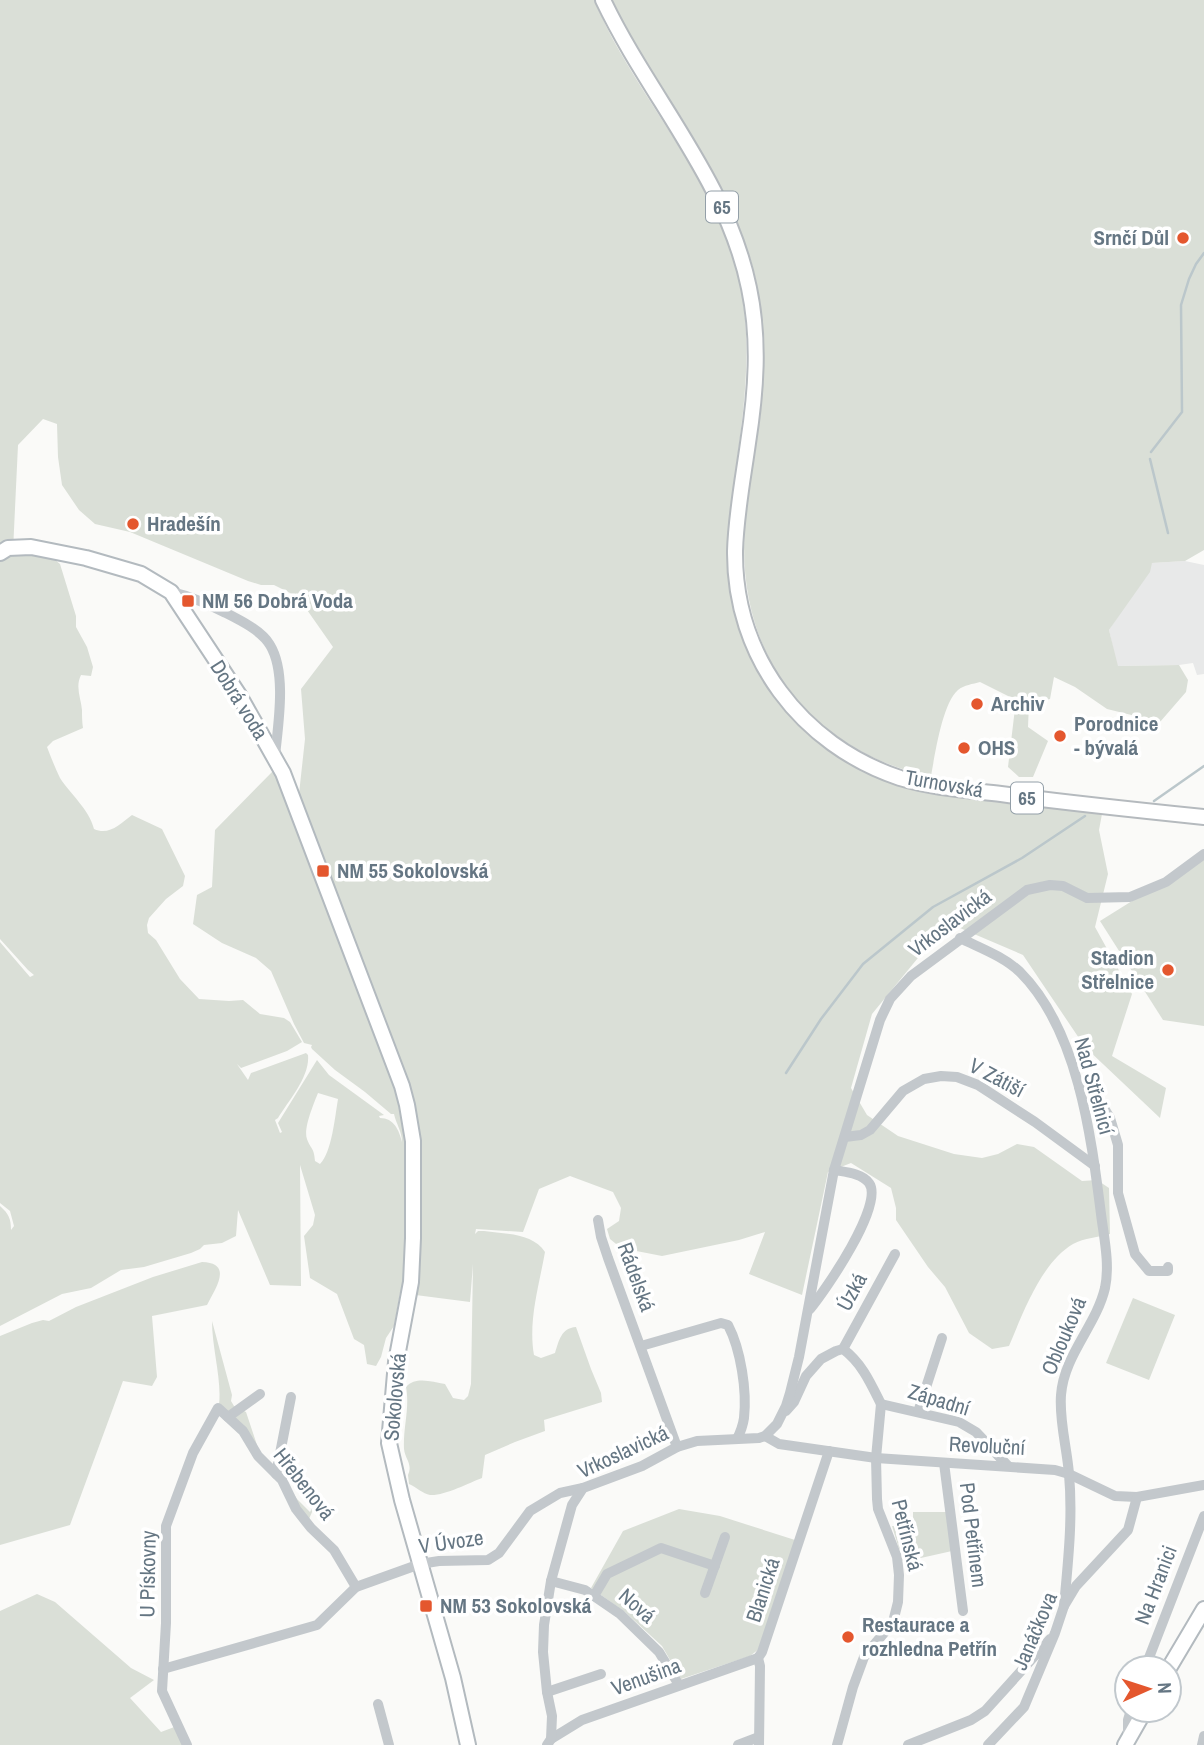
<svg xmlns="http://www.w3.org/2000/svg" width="1204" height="1745" viewBox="0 0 1204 1745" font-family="'Archivo Narrow',sans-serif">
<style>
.built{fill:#e8e9e9}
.green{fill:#dadfd7;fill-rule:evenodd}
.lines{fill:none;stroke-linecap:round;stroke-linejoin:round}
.stream{stroke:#bbc7cb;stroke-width:2.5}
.secondary-casing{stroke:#b3babf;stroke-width:18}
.primary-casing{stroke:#b5babe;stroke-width:18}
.street{stroke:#c3c8cc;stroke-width:10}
.secondary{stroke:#fff;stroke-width:14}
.primary{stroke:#fff;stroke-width:14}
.poi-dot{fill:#e4572e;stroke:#fff;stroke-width:2.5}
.labels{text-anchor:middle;stroke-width:7;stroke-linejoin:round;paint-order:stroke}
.shield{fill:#fff;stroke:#939fa8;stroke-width:2}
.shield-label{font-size:19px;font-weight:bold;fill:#657683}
.poi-label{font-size:21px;font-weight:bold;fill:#657683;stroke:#fff;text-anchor:start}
.street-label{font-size:21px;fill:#657683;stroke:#fff}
</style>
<rect width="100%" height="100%" fill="#fafaf8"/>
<path class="built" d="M 1185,561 L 1204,565 L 1204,674 L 1197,675 L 1193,663 L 1179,665 L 1117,666 L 1109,630 L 1152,563 Z"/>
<g class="green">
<path d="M 0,0 L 594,0 C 602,18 610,35 620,52 C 662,125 717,192 738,275 C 754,342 744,408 735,475 C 732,501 727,527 727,553 C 727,615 751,676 794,721 C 832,761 884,785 937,794 L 1102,814 L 1099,830 L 1108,874 L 1095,927 L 1132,994 L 1112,1056 L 1166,1088 L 1160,1118 L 1085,1047 L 1023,955 L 960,928 L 922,953 L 872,1014 L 851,1088 L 867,1115 L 898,1136 L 954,1154 L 982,1158 L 998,1154 L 1017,1144 L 1034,1147 L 1082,1181 L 1097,1180 L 1109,1188 L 1110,1234 C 1099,1237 1084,1238 1073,1244 C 1041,1263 1023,1313 1009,1346 L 992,1349 L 969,1333 L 945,1287 L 928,1267 L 896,1220 L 896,1208 L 891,1188 L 851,1163 L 828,1172 L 802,1295 L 749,1274 L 765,1232 L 739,1240 L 662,1256 L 621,1248 L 610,1239 L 607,1229 L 619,1221 L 621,1208 L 613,1192 L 570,1176 L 539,1189 L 523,1232 L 476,1229 L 475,1234 L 478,1231 L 484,1231 C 505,1234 533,1233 545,1252 C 539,1286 528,1321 534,1355 L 541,1358 L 555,1353 C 559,1341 561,1328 576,1327 L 591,1369 L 601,1393 L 602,1402 L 544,1420 L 545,1431 L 515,1442 L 485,1455 L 482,1478 C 469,1483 444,1496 430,1495 C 423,1494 416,1487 409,1484 L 408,1475 C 413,1464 405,1459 404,1449 C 403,1427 410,1408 406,1387 C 416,1376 432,1382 445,1384 L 453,1398 L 464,1400 L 468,1396 L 471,1384 L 473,1264 L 470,1302 L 400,1293 L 394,1326 L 386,1338 L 381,1357 L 376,1366 L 367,1364 L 364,1345 L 354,1339 L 337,1294 L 310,1278 L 304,1236 L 313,1225 L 315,1215 L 300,1165 L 301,1286 L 270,1285 L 238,1210 L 236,1236 L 222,1243 L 204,1245 L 200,1249 L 191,1253 L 144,1267 L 121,1270 L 91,1288 L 62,1294 L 0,1326 L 0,1206 C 9,1214 11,1219 11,1230 L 14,1226 L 10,1211 L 0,1203 L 0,942 L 30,977 L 34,975 L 28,970 L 0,939 ZM 43,419 L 57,424 L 58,457 L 62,485 L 79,510 L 95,524 L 130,532 L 248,581 L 261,585 L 274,585 L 298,597 L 333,647 L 301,689 L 305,739 L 299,794 L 273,771 L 215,830 L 212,887 L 197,895 L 193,924 L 222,943 L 256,958 L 271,971 L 294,1024 L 304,1043 L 312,1045 L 311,1047 L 312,1049 L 335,1070 L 365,1092 L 391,1114 L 394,1114 C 396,1124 402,1131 402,1142 C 399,1130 394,1118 380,1118 L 379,1116 L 384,1115 L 329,1075 L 317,1060 L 278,1123 L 282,1132 L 280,1133 L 275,1120 L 278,1118 C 289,1100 310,1077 308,1055 L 306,1053 L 251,1073 L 248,1080 L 237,1064 L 241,1068 L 287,1051 L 302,1042 L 290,1022 L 284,1018 L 260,1014 L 243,1000 L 229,1001 L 199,999 L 180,979 L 156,940 L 148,933 L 147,925 L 149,918 L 166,899 L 183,886 L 185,876 L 162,829 L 132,815 C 120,824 109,836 94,829 C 89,809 71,795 60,778 C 55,768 51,757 47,747 L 53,741 L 83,728 C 82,722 82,716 82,710 C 81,698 75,687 81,675 L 91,676 L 93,667 L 87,647 L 76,627 L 76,616 L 60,564 L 49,555 L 13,551 L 18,445 ZM 318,1093 L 338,1099 C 335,1116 332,1152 320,1164 L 315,1161 C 314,1147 311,1150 307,1139 C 303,1129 314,1103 318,1093 Z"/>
<path d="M 612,0 L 1204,0 L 1204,550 L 1185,561 L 1152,563 L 1150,572 L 1109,630 L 1118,666 L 1179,665 L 1188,680 L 1186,692 L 1160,722 L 1107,709 L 1075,687 L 1054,677 L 1050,699 L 1029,703 L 1028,727 L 1048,741 L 1033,777 L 1019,777 L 1008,767 L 1016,700 L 980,682 C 973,684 964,685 958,690 C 942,704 935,755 931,776 C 889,769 849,748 818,721 C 761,672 739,598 745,525 C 748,486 757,447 761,409 C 766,363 765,317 754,272 C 729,171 655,93 612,0 Z"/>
<path d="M 1204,856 L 1204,1026 L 1163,1020 L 1100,921 Z"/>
<path d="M 202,1262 C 234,1263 215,1289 207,1305 L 152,1316 L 157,1377 L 152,1386 L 123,1381 L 70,1525 L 0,1545 L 0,1336 L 32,1323 L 43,1320 L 49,1321 L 76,1307 L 153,1277 Z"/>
<path d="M 1133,1298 L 1175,1315 L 1149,1380 L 1106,1363 Z"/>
<path d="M 212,1321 L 232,1395 L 231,1401 L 234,1406 L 246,1412 L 259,1451 L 285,1480 L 297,1499 L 310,1512 L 319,1496 L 309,1519 L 219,1405 C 222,1379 212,1349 212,1321 Z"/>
<path d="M 679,1509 L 720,1516 L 795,1540 L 759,1649 L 750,1656 L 681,1679 L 662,1646 L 625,1612 L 591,1588 L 623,1531 Z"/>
<path d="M 913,1512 L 946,1512 L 952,1551 L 903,1562 L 892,1526 L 913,1526 Z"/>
<path d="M 37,1594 L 55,1602 L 131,1668 L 154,1680 L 130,1698 L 161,1732 L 177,1726 L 184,1745 L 0,1745 L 0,1611 Z"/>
</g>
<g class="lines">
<g class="stream">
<path d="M 1151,452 L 1182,412 L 1181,305 L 1189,279 L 1196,264 L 1204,253"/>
<path d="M 1150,459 L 1168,533"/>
<path d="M 1154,801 L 1204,766"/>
<path d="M 786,1073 L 821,1019 L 863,964 L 933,907 L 1022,858 L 1085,816"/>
</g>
<defs>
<g id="secondary">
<path d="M 0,553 L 8,548 L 31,547 L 86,558 L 141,574 L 171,592 L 239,695 L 283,773 L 402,1086 L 407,1105 L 413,1141 L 413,1238 L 411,1282 L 396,1362 L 389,1443 L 402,1500 L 453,1678 L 468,1745"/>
<path d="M 1169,1668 L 1204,1609"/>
<path d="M 1125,1745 L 1145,1710"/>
</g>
<path id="primary" d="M 603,0 C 649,97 727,180 749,288 C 760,340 756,392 748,443 C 743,479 736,515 735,551 C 734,656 801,745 900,778 C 933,788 967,790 1001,794 C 1068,803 1136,810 1204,817"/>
</defs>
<use href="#secondary" class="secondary-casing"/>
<use href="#primary" class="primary-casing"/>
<g class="street">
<path d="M 171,592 C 193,597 207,604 226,613 C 240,620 262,631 270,645 C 287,673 278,725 275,756"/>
<path d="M 960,938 C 980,948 1003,956 1020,972 C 1078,1030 1091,1135 1101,1214 C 1104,1238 1110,1264 1105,1288 C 1096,1326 1064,1355 1061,1395 C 1059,1421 1067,1448 1069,1474 C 1073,1518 1068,1562 1064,1606"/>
<path d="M 1079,1087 L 1095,1093 L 1110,1118 L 1118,1145 L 1118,1193 L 1135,1254 L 1149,1271 L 1168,1271 L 1168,1267"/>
<path d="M 845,1137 L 861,1135 L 870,1130 L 903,1091 L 924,1079 L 941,1076 L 957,1077 L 978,1085 L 1035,1122 L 1095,1166"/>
<path d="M 598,1220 L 601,1237 L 608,1258 L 677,1447"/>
<path d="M 810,1309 C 825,1291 885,1204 869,1183 C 862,1173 845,1172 834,1170"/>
<path d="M 641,1346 L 721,1323 L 728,1325 C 741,1350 747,1391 744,1418 C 743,1425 740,1433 737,1439"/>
<path d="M 843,1349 L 895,1254"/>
<path d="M 881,1404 L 959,1422 L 976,1432 L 1008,1466"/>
<path d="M 786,1411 L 794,1402 L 806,1376 L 821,1359 L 836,1351 L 843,1349 C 862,1363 871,1384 881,1404"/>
<path d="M 918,1412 L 942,1338"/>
<path d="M 228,1417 L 260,1394"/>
<path d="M 765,1436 L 779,1444 L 876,1458 L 1055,1470 L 1069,1474 L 1115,1496 L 1137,1497 L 1204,1485"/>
<path d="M 944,1463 L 963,1611"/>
<path d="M 276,1474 L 291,1397"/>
<path d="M 551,1581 L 585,1590 L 620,1614 L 659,1652 L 679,1685"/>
<path d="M 705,1593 L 725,1537"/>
<path d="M 594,1596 L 607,1574 L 661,1548 L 715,1566"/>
<path d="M 1145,1668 L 1204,1516"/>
<path d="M 163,1669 L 317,1625 L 356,1587 L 420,1564 L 439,1561 L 488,1560 L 499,1553 L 530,1511 L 560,1493 L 583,1488"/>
<path d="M 547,1692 L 601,1674"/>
<path d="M 378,1704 L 389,1745"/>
<path d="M 1128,1737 L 1128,1720 L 1131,1710"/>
<path d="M 551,1739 L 582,1720 L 758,1658"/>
<path d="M 187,1745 L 162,1691 L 166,1623 L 166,1526 L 193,1453 L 218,1408 L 243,1431 L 258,1456 L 282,1480 L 296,1509 L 311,1528 L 334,1550 L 356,1587"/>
<path d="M 547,1745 L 551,1739 L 552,1716 L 547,1692 L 543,1652 L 544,1625 L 551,1581 L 572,1505 L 583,1488 L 642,1466 L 677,1447 L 697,1441 L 759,1438 L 765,1436 L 777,1424 L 786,1406 L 790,1393 L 799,1357 L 834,1170 L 880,1020 L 890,999 L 911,976 L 1027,890 L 1050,885 L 1063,886 L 1087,898 L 1130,897 L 1166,882 L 1204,854"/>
<path d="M 738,1745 L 759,1737"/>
<path d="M 759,1745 L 760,1666 L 758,1658 L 762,1652 L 829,1451"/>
<path d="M 837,1745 L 853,1687 L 864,1657 L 893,1622 L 898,1602 L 899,1575 L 897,1557 L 878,1509 L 877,1499 L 876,1458 L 881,1404"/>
<path d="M 908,1745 L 971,1720 L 985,1711 L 1050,1639"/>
<path d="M 988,1745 L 1024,1707 L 1055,1633 L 1064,1606 L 1076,1586 L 1128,1530 L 1137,1497"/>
<path d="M 1202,1745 L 1204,1736"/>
</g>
<use href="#secondary" class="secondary"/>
<use href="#primary" class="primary"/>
</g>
<g class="poi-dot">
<circle cx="1183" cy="238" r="7"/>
<circle cx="133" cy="524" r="7"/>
<rect x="181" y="594" width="14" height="14" rx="3.5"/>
<circle cx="977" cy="704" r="7"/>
<circle cx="1060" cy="736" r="7"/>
<circle cx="964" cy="748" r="7"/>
<rect x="316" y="864" width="14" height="14" rx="3.5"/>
<circle cx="1168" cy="970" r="7"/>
<rect x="419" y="1599" width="14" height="14" rx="3.5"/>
<circle cx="848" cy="1637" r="7"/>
</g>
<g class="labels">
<g class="shield">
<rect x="706" y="191.5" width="32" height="31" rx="5"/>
<rect x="1011" y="782.5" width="32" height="31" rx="5"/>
</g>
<g class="shield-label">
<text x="722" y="214">65</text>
<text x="1027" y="805">65</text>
</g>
<g class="poi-label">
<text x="1169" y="245" text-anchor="end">Srnčí Důl</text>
<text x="147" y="531">Hradešín</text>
<text x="202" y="608">NM 56 Dobrá Voda</text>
<text x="991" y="711">Archiv</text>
<text x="1074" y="731">Porodnice<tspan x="1074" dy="24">- bývalá</tspan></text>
<text x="978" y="755">OHS</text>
<text x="337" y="878">NM 55 Sokolovská</text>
<text x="1154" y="965" text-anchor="end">Stadion<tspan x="1154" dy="24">Střelnice</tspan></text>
<text x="440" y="1613">NM 53 Sokolovská</text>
<text x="862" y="1632">Restaurace a<tspan x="862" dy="24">rozhledna Petřín</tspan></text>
</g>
<g class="street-label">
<text transform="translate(239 700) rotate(58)" y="7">Dobrá voda</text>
<text transform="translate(944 784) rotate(10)" y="7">Turnovská</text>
<text transform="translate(950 923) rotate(-37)" y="7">Vrkoslavická</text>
<text transform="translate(997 1078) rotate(28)" y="7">V Zátiší</text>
<text transform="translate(1094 1086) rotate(75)" y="7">Nad Střelnicí</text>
<text transform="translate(636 1277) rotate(70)" y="7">Rádelská</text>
<text transform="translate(852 1292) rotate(-62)" y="7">Úzká</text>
<text transform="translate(1064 1336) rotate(-67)" y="7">Oblouková</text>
<text transform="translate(395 1397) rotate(-85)" y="7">Sokolovská</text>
<text transform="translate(939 1400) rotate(17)" y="7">Západní</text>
<text transform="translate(987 1446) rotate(3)" y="7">Revoluční</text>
<text transform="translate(623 1452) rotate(-25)" y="7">Vrkoslavická</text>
<text transform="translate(304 1484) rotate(52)" y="7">Hřebenová</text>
<text transform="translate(907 1535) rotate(76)" y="7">Petřínská</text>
<text transform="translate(973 1535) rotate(83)" y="7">Pod Petřínem</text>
<text transform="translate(451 1542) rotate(-8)" y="7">V Úvoze</text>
<text transform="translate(148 1574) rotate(-89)" y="7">U Pískovny</text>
<text transform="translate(1156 1585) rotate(-69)" y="7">Na Hranici</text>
<text transform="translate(763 1590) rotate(-72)" y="7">Blanická</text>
<text transform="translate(637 1606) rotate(41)" y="7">Nová</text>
<text transform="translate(1035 1631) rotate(-67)" y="7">Janáčkova</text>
<text transform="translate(646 1677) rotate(-20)" y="7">Venušina</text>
</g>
</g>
<g transform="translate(1148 1689) rotate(87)"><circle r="33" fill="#ffffff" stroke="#c1c8cd" stroke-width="2"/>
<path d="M0-5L12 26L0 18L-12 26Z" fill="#e4572e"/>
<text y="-10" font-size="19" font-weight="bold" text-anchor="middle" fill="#657683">N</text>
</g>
</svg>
